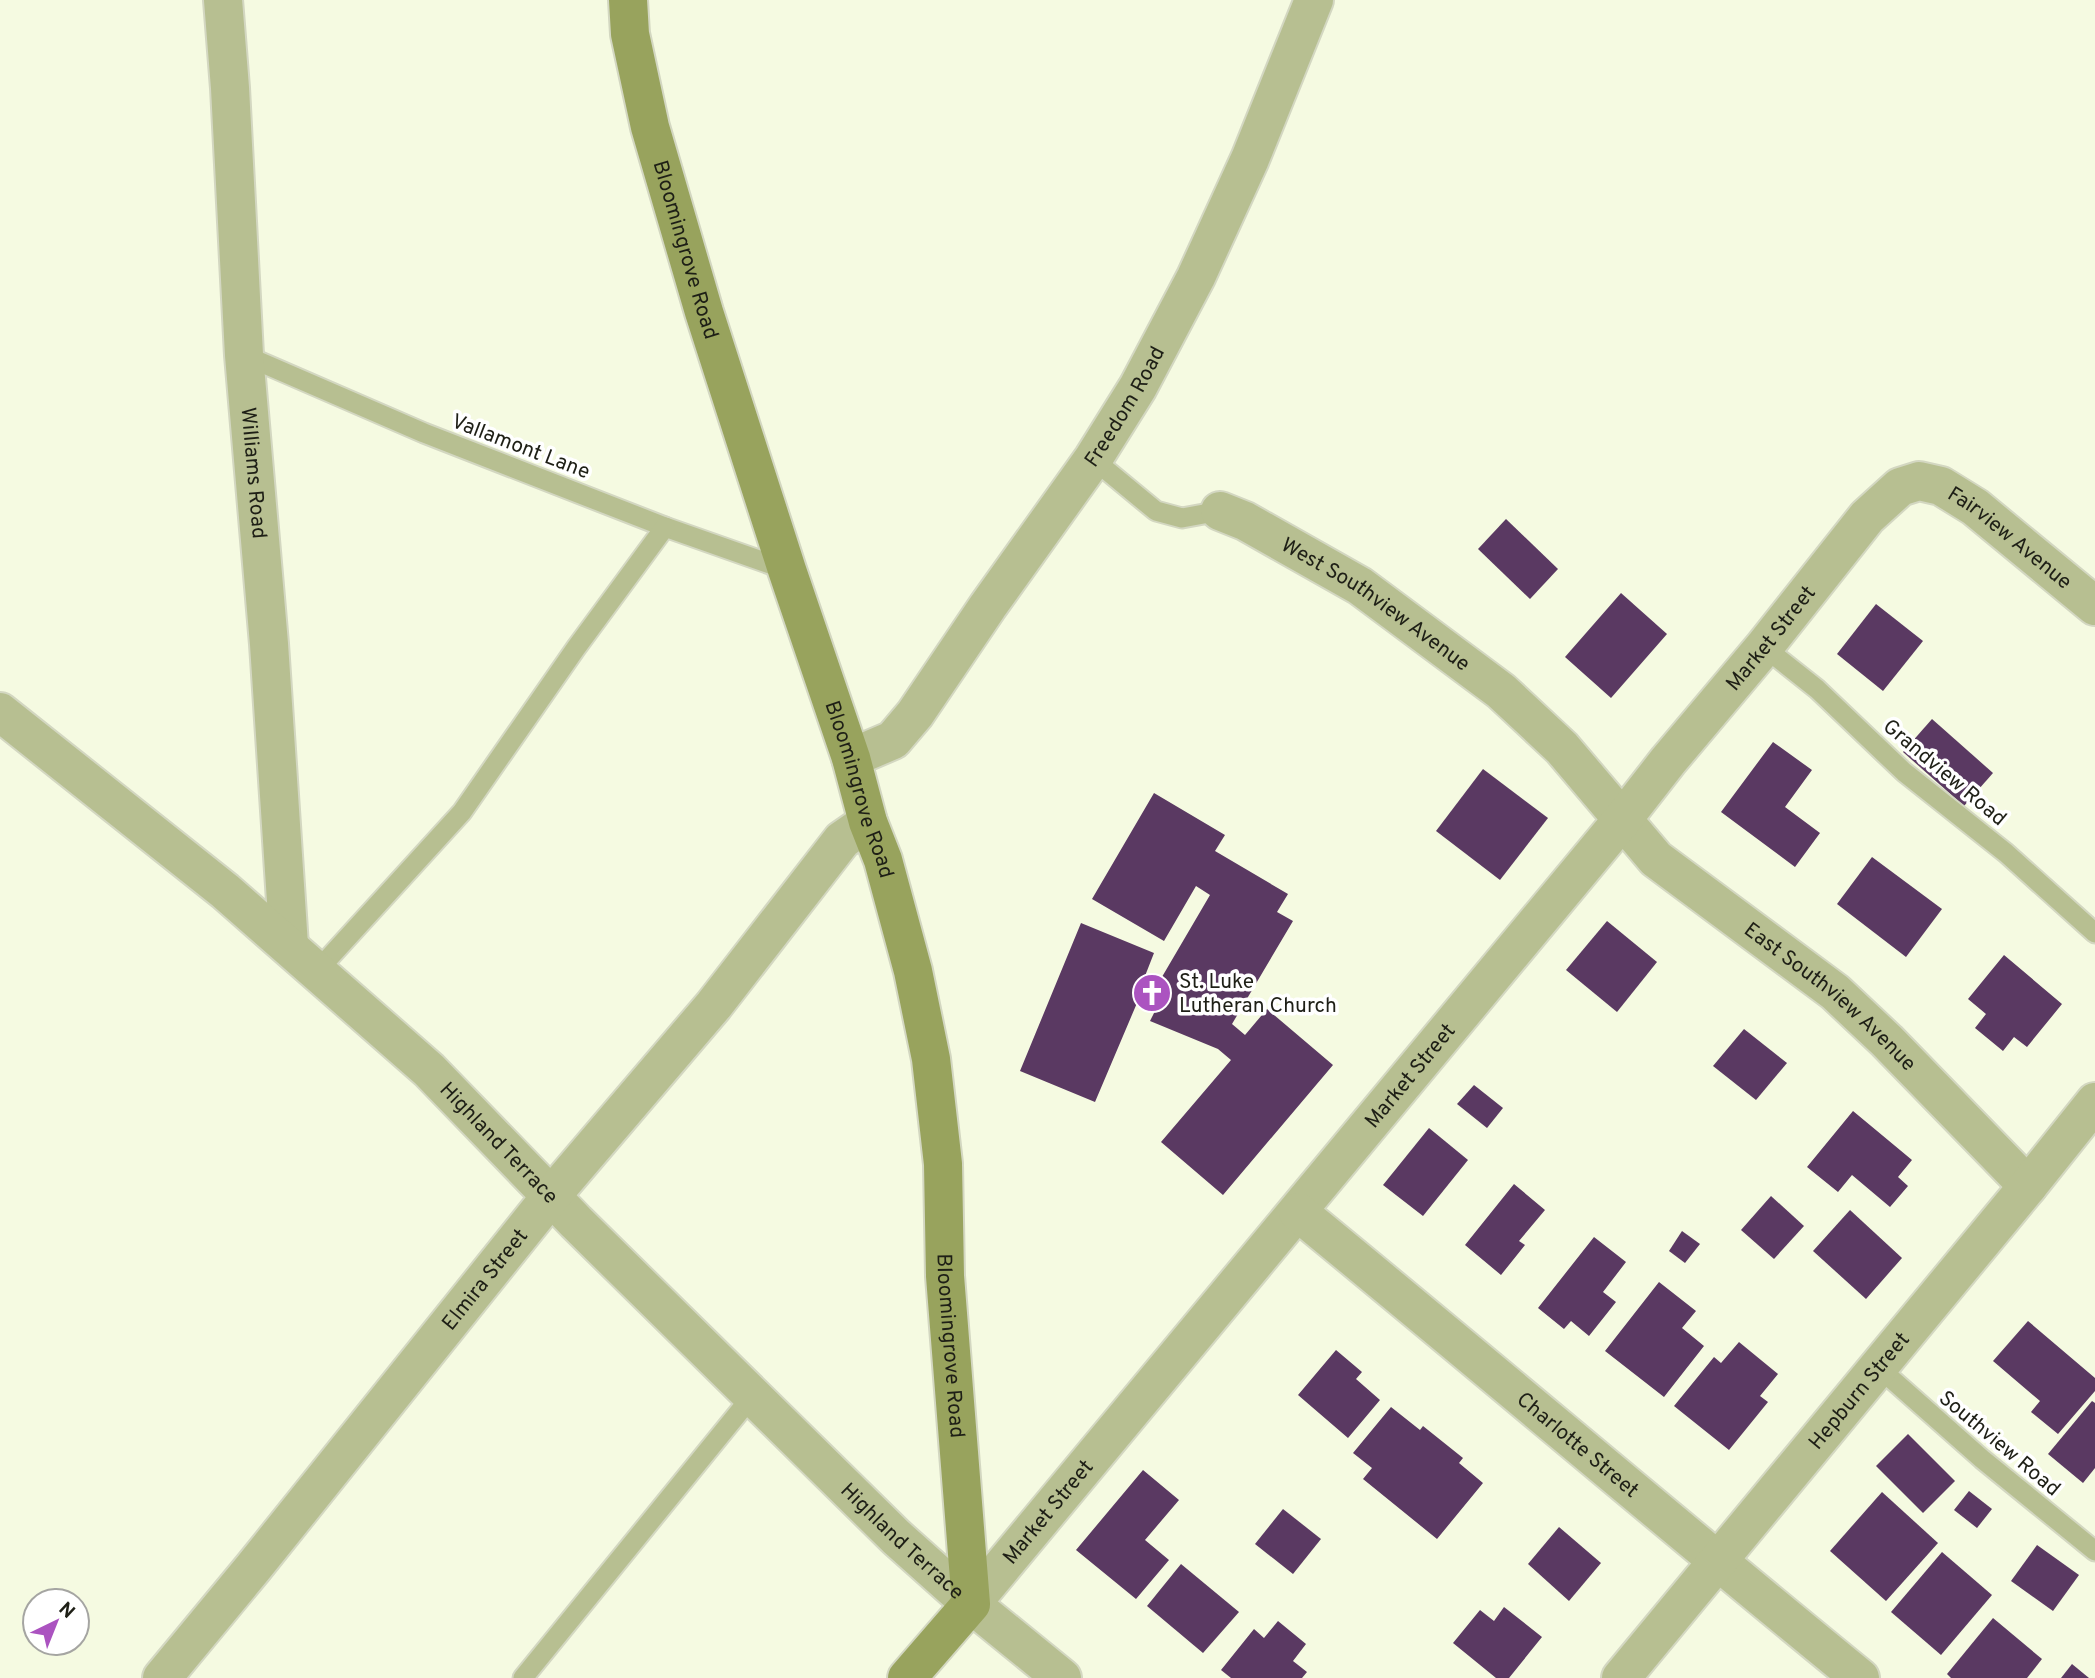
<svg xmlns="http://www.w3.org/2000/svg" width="2095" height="1678" viewBox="0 0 2095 1678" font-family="Overpass,sans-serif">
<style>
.building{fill:#5a3962}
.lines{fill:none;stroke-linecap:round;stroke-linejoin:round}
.service-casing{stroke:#d3d7c1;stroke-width:23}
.minor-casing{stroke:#d3d7c1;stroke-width:42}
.tertiary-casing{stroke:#d3d7c1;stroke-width:42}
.secondary-casing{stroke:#d3d7c1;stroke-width:42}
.service{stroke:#b7bf91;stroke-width:19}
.minor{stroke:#b7bf91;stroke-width:38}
.tertiary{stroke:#b7bf91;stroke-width:38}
.secondary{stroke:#98a35d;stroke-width:38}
.labels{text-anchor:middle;stroke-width:7;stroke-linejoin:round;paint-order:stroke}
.street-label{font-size:21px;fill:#1e1f16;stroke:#fff}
.poi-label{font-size:21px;fill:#1e1f16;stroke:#fff;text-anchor:start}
</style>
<rect width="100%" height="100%" fill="#f5fae1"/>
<g class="building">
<path d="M 1506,519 L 1558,569 L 1530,599 L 1478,549 Z"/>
<path d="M 1621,593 L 1667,634 L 1611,698 L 1565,657 Z"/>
<path d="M 1876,604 L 1923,641 L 1883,691 L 1837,654 Z"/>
<path d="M 1932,719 L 1993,773 L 1964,806 L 1903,752 Z"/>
<path d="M 1773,742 L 1812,770 L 1785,807 L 1820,833 L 1795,867 L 1721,812 Z"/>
<path d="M 1483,769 L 1548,818 L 1500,880 L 1436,831 Z"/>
<path d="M 1154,793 L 1225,835 L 1215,851 L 1288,894 L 1277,912 L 1293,921 L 1232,1024 L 1245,1035 L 1267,1009 L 1333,1065 L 1223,1195 L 1161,1142 L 1231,1060 L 1218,1049 L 1150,1021 L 1155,1011 L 1137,1003 L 1095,1102 L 1020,1071 L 1081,923 L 1154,953 L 1145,976 L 1159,982 L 1210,895 L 1196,886 L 1164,941 L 1092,899 Z"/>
<path d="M 1872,857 L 1942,909 L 1906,957 L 1837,904 Z"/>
<path d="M 1607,921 L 1657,962 L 1617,1012 L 1566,970 Z"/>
<path d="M 2004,955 L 2062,1004 L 2027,1047 L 2014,1037 L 2003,1051 L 1975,1028 L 1986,1014 L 1968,999 Z"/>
<path d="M 1744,1029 L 1787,1063 L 1756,1100 L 1713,1066 Z"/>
<path d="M 1474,1085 L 1503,1108 L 1487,1128 L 1457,1104 Z"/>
<path d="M 1853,1111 L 1912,1160 L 1898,1177 L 1908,1186 L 1890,1207 L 1852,1175 L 1838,1192 L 1807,1167 Z"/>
<path d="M 1429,1128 L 1468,1160 L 1423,1216 L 1383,1185 Z"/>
<path d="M 1514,1184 L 1545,1210 L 1519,1241 L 1525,1245 L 1501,1275 L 1465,1245 Z"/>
<path d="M 1771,1196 L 1804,1226 L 1774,1259 L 1741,1230 Z"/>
<path d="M 1850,1210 L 1902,1258 L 1866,1299 L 1813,1251 Z"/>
<path d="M 1682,1231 L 1700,1244 L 1685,1263 L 1669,1251 Z"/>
<path d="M 1594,1237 L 1626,1262 L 1603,1292 L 1616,1302 L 1589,1336 L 1571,1321 L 1564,1329 L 1538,1308 Z"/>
<path d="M 1659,1282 L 1696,1311 L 1682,1328 L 1704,1346 L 1664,1397 L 1605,1351 Z"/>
<path d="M 2028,1321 L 2095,1378 L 2095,1391 L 2058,1434 L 2031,1412 L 2040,1401 L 1993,1361 Z"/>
<path d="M 1739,1342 L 1778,1374 L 1760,1396 L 1768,1402 L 1729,1450 L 1674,1406 L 1714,1357 L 1721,1363 Z"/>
<path d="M 1336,1350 L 1362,1372 L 1356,1379 L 1380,1400 L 1348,1438 L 1298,1395 Z"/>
<path d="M 2092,1401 L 2095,1403 L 2095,1468 L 2083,1483 L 2048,1454 Z"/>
<path d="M 1391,1407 L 1420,1430 L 1423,1426 L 1463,1458 L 1459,1463 L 1483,1483 L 1437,1539 L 1363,1479 L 1372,1468 L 1353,1453 Z"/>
<path d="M 1908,1434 L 1955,1481 L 1923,1513 L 1876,1466 Z"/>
<path d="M 1143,1470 L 1179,1500 L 1145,1540 L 1169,1560 L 1136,1599 L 1076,1550 Z"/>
<path d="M 1969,1491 L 1992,1509 L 1977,1528 L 1954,1510 Z"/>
<path d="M 1882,1492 L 1938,1543 L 1886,1601 L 1830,1551 Z"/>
<path d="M 1283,1509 L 1321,1539 L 1293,1574 L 1255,1544 Z"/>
<path d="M 1559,1527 L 1601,1563 L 1569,1601 L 1528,1564 Z"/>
<path d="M 2037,1545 L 2079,1575 L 2053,1611 L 2011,1581 Z"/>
<path d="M 1942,1552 L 1992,1595 L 1941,1655 L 1891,1612 Z"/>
<path d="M 1181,1564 L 1239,1612 L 1203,1653 L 1147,1606 Z"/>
<path d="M 1504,1607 L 1542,1637 L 1509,1678 L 1496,1678 L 1453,1643 L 1480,1610 L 1494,1621 Z"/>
<path d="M 1993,1618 L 2042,1659 L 2027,1678 L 1951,1678 L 1947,1674 Z"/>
<path d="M 1278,1621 L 1306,1644 L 1293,1661 L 1307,1672 L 1302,1678 L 1231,1678 L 1221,1670 L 1254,1629 L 1264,1638 Z"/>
<path d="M 2072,1664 L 2089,1678 L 2061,1678 Z"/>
</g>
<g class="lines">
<defs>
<g id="service">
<path d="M 244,355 L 424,433 L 665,527 L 787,570"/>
<path d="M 1093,459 L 1156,511 L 1182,518 L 1220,511"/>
<path d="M 1764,647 L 1817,689 L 1904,772 L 2006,853 L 2095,933"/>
<path d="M 317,971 L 462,812 L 576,648 L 665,527"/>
<path d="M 1878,1367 L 1982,1459 L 2095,1551"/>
<path d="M 523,1678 L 753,1395"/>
</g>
<g id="minor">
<path id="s1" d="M 223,0 L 230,88 L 244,355 L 269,644 L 289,946"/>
<path id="s2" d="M 1220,511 L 1245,521 L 1360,586 L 1501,691 L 1562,748 L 1656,859 L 1835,992 L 1887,1041 L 2028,1186"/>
<path id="s3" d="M 0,712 L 225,891 L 429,1070 L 576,1222 L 896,1537 L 971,1604 L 1622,820 L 1668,761 L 1764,647 L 1867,517 L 1900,487 L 1919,481 L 1941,486 L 1975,507 L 2095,606"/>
<path id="s4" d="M 851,758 L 893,740 L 915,714 L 988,606 L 1093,459 L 1138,387 L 1196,277 L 1250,159 L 1314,0"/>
<path id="s5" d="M 1298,1212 C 1486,1366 1671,1524 1860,1678"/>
<path id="s6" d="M 162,1678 L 253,1568 L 552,1195 L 714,1005 L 842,840 L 868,822"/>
<path id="s7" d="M 1621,1678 L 2028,1186 L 2095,1102"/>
</g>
<path id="tertiary" d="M 971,1604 L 1062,1678"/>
<g id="secondary">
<path id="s8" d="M 628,0 L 630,34 L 650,127 L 704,312 L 787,570 L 851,758 L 868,822 L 883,860 L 913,971 L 931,1059 L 943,1164 L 945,1276 L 971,1604 L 907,1678"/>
</g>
</defs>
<use href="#service" class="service-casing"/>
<use href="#minor" class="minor-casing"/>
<use href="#tertiary" class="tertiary-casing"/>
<use href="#secondary" class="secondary-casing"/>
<use href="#service" class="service"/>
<use href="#minor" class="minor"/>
<use href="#tertiary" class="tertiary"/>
<use href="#secondary" class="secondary"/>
</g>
<defs>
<symbol id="church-disc" viewBox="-11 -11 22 22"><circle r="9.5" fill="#ab53c0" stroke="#fff"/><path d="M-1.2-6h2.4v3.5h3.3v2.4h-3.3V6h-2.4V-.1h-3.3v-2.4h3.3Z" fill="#fff"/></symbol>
</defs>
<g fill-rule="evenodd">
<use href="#church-disc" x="1130" y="971" width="44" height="44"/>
</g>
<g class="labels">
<g class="street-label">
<text dy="7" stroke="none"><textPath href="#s8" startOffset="257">Bloomingrove Road</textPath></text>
<text dy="7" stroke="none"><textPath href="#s4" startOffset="452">Freedom Road</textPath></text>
<text transform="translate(521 446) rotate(21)" y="7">Vallamont Lane</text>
<text dy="7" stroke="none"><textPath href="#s1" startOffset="474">Williams Road</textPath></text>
<text dy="7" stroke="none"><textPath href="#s3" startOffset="2902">Fairview Avenue</textPath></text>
<text dy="7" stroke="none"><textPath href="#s2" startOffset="182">West Southview Avenue</textPath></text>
<text dy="7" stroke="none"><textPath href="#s3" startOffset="2574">Market Street</textPath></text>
<text transform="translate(1945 772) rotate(40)" y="7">Grandview Road</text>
<text dy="7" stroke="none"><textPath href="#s8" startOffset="824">Bloomingrove Road</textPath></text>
<text dy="7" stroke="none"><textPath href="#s2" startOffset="786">East Southview Avenue</textPath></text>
<text dy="7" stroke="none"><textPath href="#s3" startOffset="2007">Market Street</textPath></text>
<text dy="7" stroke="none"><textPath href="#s3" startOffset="660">Highland Terrace</textPath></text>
<text dy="7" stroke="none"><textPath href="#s6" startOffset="513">Elmira Street</textPath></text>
<text dy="7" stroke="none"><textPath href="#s8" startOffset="1391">Bloomingrove Road</textPath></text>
<text dy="7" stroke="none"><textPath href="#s7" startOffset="373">Hepburn Street</textPath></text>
<text transform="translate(2000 1443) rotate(40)" y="7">Southview Road</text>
<text dy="7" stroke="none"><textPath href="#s5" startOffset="364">Charlotte Street</textPath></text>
<text dy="7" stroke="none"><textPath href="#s3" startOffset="1440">Market Street</textPath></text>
<text dy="7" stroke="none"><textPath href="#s3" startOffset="1227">Highland Terrace</textPath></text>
</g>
<g class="poi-label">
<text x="1179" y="988">St. Luke<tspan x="1179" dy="24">Lutheran Church</tspan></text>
</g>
</g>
<g transform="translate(56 1622) rotate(43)"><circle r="33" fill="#ffffff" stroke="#a5a5a2" stroke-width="2"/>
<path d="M0-5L12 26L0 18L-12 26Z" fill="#ab53c0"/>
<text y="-10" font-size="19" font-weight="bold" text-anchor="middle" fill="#1e1f16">N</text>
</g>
</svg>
